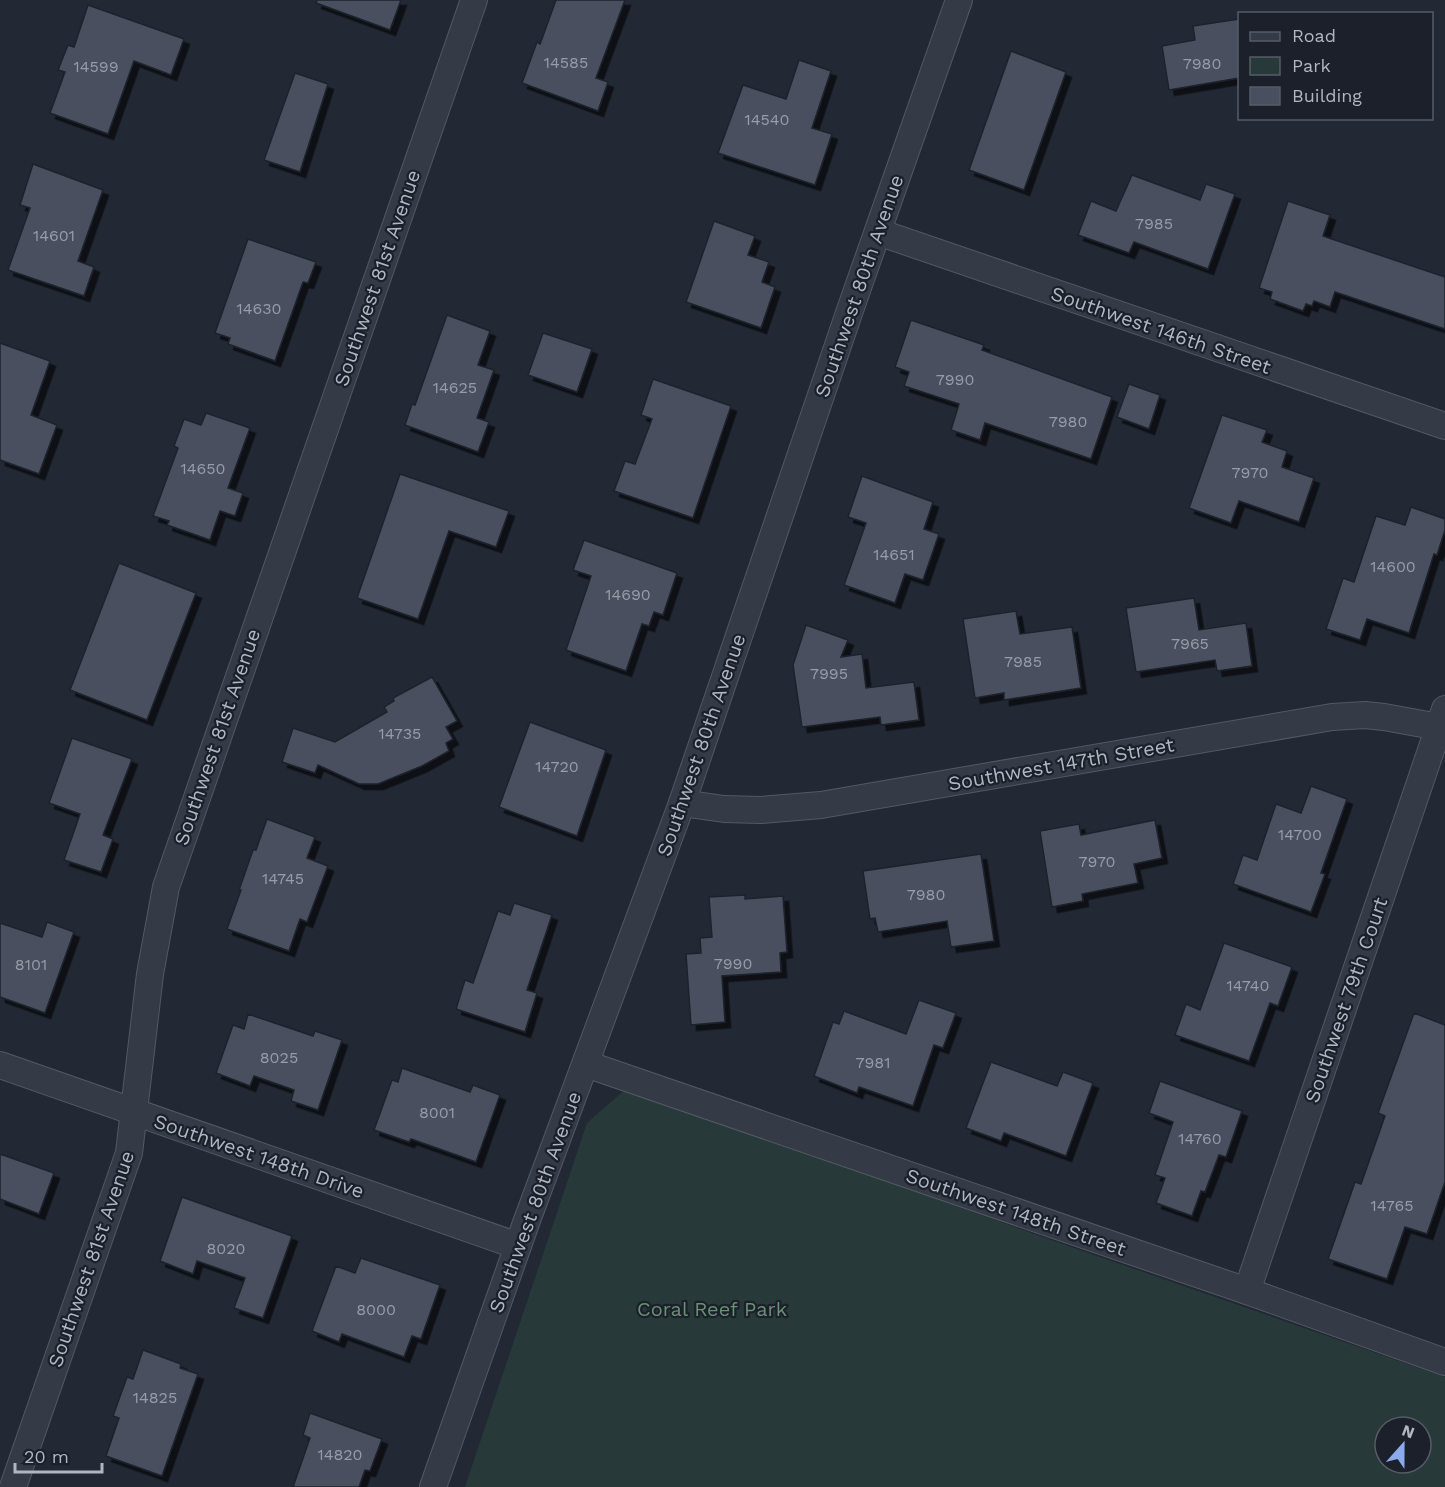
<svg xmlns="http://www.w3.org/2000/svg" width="1445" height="1487" viewBox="0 0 1445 1487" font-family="'Work Sans',sans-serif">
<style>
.green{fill:#28393a;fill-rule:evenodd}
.building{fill:#48505f;stroke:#1d222c;stroke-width:1.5;filter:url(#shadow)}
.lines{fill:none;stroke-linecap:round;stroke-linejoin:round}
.minor-casing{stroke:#535963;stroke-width:28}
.minor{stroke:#353b46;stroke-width:26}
.labels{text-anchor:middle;stroke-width:4.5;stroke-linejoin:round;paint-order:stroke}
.number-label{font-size:16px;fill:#969ca9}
.street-label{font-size:20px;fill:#b0b6c2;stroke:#1b202a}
.park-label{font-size:20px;fill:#6a9075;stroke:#1b202a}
</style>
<defs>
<filter id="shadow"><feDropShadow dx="5.5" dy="5.5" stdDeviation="0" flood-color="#0009"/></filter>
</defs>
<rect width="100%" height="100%" fill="#222935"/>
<path class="green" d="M 627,1088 L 1051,1240 L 1445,1377 L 1445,1487 L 465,1487 L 587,1123 ZM 1385,1427 L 1421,1427 L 1421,1463 L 1385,1463 Z"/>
<g class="building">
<path d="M 317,0 L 401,0 L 390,30 L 316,3 Z"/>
<path d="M 556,0 L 625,0 L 596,78 L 608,82 L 598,111 L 522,83 L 537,42 L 540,44 Z"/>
<path d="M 88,5 L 184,39 L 171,75 L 134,61 L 108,134 L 50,113 L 65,72 L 58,70 L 68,45 L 74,47 Z"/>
<path d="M 1239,19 L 1239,78 L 1169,90 L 1162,46 L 1195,40 L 1193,26 Z"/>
<path d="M 1011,51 L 1066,72 L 1024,190 L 969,170 Z"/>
<path d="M 799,60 L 831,71 L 812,128 L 832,134 L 815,185 L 718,153 L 743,85 L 786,99 Z"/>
<path d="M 295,73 L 328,84 L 300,172 L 264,160 Z"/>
<path d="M 33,164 L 103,190 L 78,261 L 94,267 L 84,296 L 8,270 L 30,208 L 20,205 Z"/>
<path d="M 1132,175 L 1200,200 L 1206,184 L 1235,194 L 1208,269 L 1134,242 L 1129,253 L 1078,235 L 1091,201 L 1116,211 Z"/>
<path d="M 1288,201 L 1330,215 L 1323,236 L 1445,277 L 1445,329 L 1335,292 L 1330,307 L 1314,301 L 1312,306 L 1306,304 L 1303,311 L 1270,299 L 1272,292 L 1259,288 Z"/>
<path d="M 714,221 L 755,236 L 748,255 L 769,262 L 762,282 L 775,287 L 761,328 L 686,302 Z"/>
<path d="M 248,239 L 316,262 L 308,283 L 303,282 L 275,361 L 228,344 L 230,338 L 215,333 Z"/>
<path d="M 447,315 L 490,331 L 478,365 L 494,370 L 477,418 L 489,422 L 478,452 L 405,425 L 412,404 L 415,405 Z"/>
<path d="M 911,320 L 984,345 L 982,350 L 1112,397 L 1091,459 L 985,423 L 980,440 L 951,430 L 959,404 L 904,386 L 909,372 L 895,367 Z"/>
<path d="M 543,333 L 592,349 L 577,392 L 528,375 Z"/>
<path d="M 0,343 L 50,361 L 31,415 L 57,425 L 39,474 L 0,460 Z"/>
<path d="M 653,379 L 731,406 L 693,518 L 614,491 L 625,461 L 635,464 L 652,419 L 641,415 Z"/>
<path d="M 1129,384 L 1160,395 L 1149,429 L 1117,417 Z"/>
<path d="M 206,413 L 250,428 L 228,488 L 243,493 L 235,516 L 220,511 L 210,540 L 167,525 L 169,521 L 153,516 L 178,448 L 174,446 L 184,419 L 201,425 Z"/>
<path d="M 1222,415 L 1267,430 L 1262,442 L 1287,451 L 1282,467 L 1314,478 L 1299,522 L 1239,501 L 1231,523 L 1189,508 Z"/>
<path d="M 400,474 L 509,511 L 496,547 L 449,531 L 418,619 L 357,598 Z"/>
<path d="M 862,476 L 933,502 L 924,529 L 939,534 L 923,580 L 905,574 L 895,603 L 844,585 L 866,523 L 848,517 Z"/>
<path d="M 1411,507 L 1445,519 L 1445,530 L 1437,555 L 1434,554 L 1409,633 L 1367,619 L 1360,640 L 1326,629 L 1343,578 L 1354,582 L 1376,516 L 1405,525 Z"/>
<path d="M 584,540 L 677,573 L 663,615 L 654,612 L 649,626 L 642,624 L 626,671 L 566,650 L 591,576 L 573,570 Z"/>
<path d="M 119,563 L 196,593 L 147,720 L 70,690 Z"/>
<path d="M 1194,598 L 1199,630 L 1246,623 L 1252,666 L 1217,671 L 1215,660 L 1136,672 L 1126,608 Z"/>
<path d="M 1016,611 L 1020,634 L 1072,627 L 1081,688 L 1004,700 L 1004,693 L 975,698 L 963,619 Z"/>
<path d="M 806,625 L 848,640 L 841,657 L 862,654 L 866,688 L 914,682 L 919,720 L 881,725 L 880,717 L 802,727 L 793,665 Z"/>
<path d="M 432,677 L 457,721 L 446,727 L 453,739 L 446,743 L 449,751 L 422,766 L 378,784 L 359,784 L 318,765 L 315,773 L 282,762 L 293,728 L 335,742 L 387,712 L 384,707 L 394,701 L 393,698 Z"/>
<path d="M 530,722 L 606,750 L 577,836 L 499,807 Z"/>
<path d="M 72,738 L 132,759 L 103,835 L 113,839 L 101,872 L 64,860 L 80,814 L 49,803 Z"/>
<path d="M 1311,786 L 1347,799 L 1321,873 L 1325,874 L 1311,912 L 1233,884 L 1243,855 L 1257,860 L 1276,804 L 1301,813 Z"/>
<path d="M 267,819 L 315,837 L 307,858 L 328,866 L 307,922 L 300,919 L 289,951 L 227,929 L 241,890 L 239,890 L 253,850 L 256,850 Z"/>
<path d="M 1155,820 L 1162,858 L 1134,864 L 1138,883 L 1082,894 L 1083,901 L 1052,907 L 1040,831 L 1079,824 L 1081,835 Z"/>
<path d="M 981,854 L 994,941 L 951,947 L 947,921 L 878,932 L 875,918 L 870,919 L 863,871 Z"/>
<path d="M 745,895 L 745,899 L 783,896 L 787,952 L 780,953 L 781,972 L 722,976 L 725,1022 L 691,1025 L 686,954 L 701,953 L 700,938 L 712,937 L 709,897 Z"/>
<path d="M 514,903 L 552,915 L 527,990 L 537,993 L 525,1032 L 456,1009 L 465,980 L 473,983 L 498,911 L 510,915 Z"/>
<path d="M 47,922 L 74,932 L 45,1013 L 0,997 L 0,923 L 42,937 Z"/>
<path d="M 1224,943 L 1292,967 L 1278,1006 L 1270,1003 L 1249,1061 L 1175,1035 L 1186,1004 L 1200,1010 Z"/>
<path d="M 919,1000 L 956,1013 L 943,1048 L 934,1045 L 913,1106 L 859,1087 L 857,1093 L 814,1076 L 833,1022 L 839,1024 L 844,1011 L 906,1034 Z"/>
<path d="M 1414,1013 L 1445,1025 L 1445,1182 L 1427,1234 L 1405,1227 L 1387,1279 L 1328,1259 L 1355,1182 L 1361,1184 L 1385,1116 L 1378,1113 Z"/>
<path d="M 248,1014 L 313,1036 L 315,1031 L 342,1040 L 318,1110 L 291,1101 L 294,1090 L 254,1076 L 250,1086 L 216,1073 L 233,1025 L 244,1029 Z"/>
<path d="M 991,1062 L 1057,1086 L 1063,1072 L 1093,1083 L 1066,1156 L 1004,1133 L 1001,1141 L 966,1128 Z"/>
<path d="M 402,1068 L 470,1092 L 473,1085 L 500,1095 L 476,1162 L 411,1139 L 409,1142 L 374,1130 L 392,1080 L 398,1082 Z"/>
<path d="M 1160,1081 L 1242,1111 L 1226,1157 L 1219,1155 L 1205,1192 L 1201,1191 L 1192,1216 L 1156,1203 L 1165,1178 L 1155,1175 L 1173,1122 L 1149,1113 Z"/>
<path d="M 0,1154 L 54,1173 L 39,1214 L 0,1199 Z"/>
<path d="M 182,1197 L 292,1236 L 263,1318 L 234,1308 L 245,1278 L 197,1261 L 193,1274 L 160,1261 Z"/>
<path d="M 361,1258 L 440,1285 L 421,1339 L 412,1336 L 404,1357 L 342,1334 L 339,1342 L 312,1331 L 336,1266 L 355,1273 Z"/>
<path d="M 143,1350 L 181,1364 L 180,1368 L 198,1374 L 162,1476 L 106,1456 L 119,1418 L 113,1416 L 127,1377 L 133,1379 Z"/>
<path d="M 310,1413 L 382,1439 L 370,1471 L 365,1470 L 359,1487 L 293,1487 L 310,1438 L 303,1435 Z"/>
</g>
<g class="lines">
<defs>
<g id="minor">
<path d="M 878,232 L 1445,426"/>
<path d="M 682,803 L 724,809 L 761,810 L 821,805 L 1332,717 L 1365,715 L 1384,717 L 1439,727"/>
<path d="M 586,1064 L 1247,1291 L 1445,1362"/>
<path d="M 0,1065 L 518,1246"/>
<path d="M 1247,1291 L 1445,709"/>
<path d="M 13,1487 L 129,1153 L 150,974 L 166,887 L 474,0"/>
<path d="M 433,1487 L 526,1223 L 682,803 L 849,313 L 959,0"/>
</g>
</defs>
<use href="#minor" class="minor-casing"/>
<use href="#minor" class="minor"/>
</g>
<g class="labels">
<g class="number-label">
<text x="566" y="68">14585</text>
<text x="1202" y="69">7980</text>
<text x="96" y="72">14599</text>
<text x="767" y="125">14540</text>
<text x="1154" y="229">7985</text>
<text x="54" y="241">14601</text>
<text x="259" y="314">14630</text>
<text x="955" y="385">7990</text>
<text x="455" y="393">14625</text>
<text x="1068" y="427">7980</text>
<text x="203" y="474">14650</text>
<text x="1250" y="478">7970</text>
<text x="894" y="560">14651</text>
<text x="1393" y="572">14600</text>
<text x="628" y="600">14690</text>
<text x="1190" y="649">7965</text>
<text x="1023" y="667">7985</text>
<text x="829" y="679">7995</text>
<text x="400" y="739">14735</text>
<text x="557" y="772">14720</text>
<text x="1300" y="840">14700</text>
<text x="1097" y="867">7970</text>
<text x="283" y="884">14745</text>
<text x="926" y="900">7980</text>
<text x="733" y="969">7990</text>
<text x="31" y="970">8101</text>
<text x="1248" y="991">14740</text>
<text x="279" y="1063">8025</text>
<text x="873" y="1068">7981</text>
<text x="437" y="1118">8001</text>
<text x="1200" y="1144">14760</text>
<text x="1392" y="1211">14765</text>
<text x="226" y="1254">8020</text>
<text x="376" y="1315">8000</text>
<text x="155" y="1403">14825</text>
<text x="340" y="1460">14820</text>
</g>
<g class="street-label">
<text transform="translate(377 278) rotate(-71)" y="7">Southwest 81st Avenue</text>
<text transform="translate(859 286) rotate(-71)" y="7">Southwest 80th Avenue</text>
<text transform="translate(1161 330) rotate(19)" y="7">Southwest 146th Street</text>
<text transform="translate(217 737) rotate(-71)" y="7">Southwest 81st Avenue</text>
<text transform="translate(701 745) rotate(-71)" y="7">Southwest 80th Avenue</text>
<text transform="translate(1061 764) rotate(-10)" y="7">Southwest 147th Street</text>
<text transform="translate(1346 1000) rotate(-71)" y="7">Southwest 79th Court</text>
<text transform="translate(259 1156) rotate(19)" y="7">Southwest 148th Drive</text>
<text transform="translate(535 1202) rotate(-70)" y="7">Southwest 80th Avenue</text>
<text transform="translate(1016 1212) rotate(19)" y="7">Southwest 148th Street</text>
<text transform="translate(91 1259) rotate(-71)" y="7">Southwest 81st Avenue</text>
</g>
<g class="park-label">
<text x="712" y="1316">Coral Reef Park</text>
</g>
</g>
<rect x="1238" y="12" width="195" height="108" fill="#1b202a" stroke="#575c67" stroke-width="1.5"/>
<rect x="1250" y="32" width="30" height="9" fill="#353b46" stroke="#575c67" stroke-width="1.5"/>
<text x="1292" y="42" font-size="18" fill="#b0b6c2">Road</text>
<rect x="1250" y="57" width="30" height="18" fill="#28393a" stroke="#575c67" stroke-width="1.5"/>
<text x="1292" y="72" font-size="18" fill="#b0b6c2">Park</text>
<rect x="1250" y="87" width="30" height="18" fill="#48505f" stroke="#575c67" stroke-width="1.5"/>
<text x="1292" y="102" font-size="18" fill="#b0b6c2">Building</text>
<g transform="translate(1403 1445) rotate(21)"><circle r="28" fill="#1b202a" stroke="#575c67" stroke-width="1.5"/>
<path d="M0-4.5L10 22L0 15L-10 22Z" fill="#8aaaed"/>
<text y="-9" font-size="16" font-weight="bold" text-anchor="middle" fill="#b0b6c2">N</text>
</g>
<path d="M15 1463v9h87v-9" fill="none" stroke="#b0b6c2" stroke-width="3"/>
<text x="24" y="1463" font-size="18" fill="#b0b6c2" stroke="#1b202a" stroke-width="4.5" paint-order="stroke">20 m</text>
</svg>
